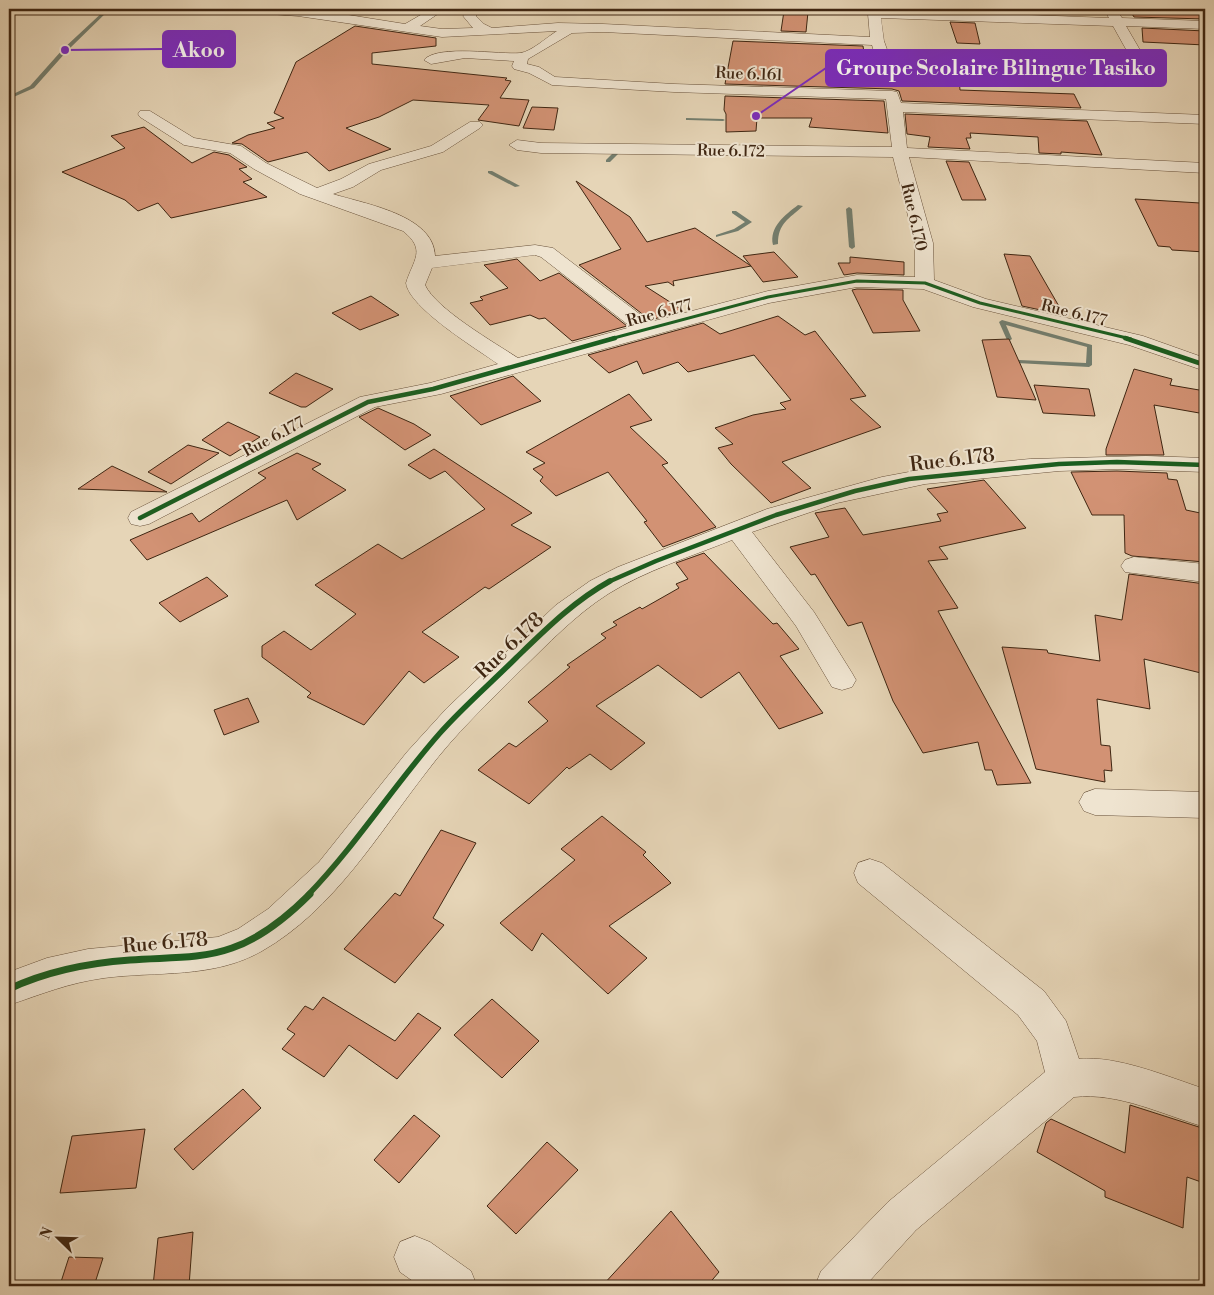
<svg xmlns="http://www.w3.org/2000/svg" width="1214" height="1295" viewBox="0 0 1214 1295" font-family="'Libre Bodoni',serif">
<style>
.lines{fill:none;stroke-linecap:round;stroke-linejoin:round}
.stream{fill:#737e6f;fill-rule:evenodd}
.building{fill:#d29274;stroke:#3f2612}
.street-casing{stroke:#69523b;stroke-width:1}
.street{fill:#efe4d0;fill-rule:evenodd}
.cycleway-far3-casing{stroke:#efe4d0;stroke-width:5}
.cycleway-far2-casing{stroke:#efe4d0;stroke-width:7}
.cycleway-far1-casing{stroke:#efe4d0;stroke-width:9}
.cycleway-casing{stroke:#efe4d0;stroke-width:10}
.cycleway-far3{stroke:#1b5e20;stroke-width:3}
.cycleway-far2{stroke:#1b5e20;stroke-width:4.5}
.cycleway-far1{stroke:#1b5e20;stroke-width:5.5}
.cycleway{stroke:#1b5e20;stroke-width:7}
.labels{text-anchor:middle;stroke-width:4;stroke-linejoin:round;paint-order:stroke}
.far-street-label{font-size:16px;fill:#3f2612;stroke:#efe4d0}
.street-label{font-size:20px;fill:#3f2612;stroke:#efe4d0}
.leader{fill:none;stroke:#7b2cbf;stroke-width:2}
.callout-dot{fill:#7b2cbf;stroke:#efe4d0;stroke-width:2}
.callout{fill:#7b2cbf;stroke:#7b2cbf;stroke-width:2}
.callout-label{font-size:21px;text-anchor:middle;font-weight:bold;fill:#fff}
</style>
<rect width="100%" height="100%" fill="#e6d5b7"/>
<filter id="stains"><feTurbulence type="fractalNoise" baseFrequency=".004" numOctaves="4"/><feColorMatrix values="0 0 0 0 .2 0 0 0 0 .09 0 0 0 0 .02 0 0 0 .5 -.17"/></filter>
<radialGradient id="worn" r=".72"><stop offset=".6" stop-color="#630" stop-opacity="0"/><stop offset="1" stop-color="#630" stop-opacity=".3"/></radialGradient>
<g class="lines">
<g class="stream">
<path d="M 106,9 L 110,9 L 67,51 L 34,88 L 9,99 L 9,96 L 30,86 L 63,49 Z"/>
<path d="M 686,118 L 723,119 L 725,120 L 723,121 L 688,120 L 686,120 Z"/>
<path d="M 615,151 L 620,152 L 610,162 L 606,162 L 606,160 Z"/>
<path d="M 488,171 L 492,171 L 520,186 L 515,187 L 488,173 Z"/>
<path d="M 798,205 L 803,206 C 789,219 778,223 778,244 L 773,245 C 769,227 785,215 798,205 Z"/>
<path d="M 849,207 L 852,209 L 855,247 L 852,249 L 849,247 L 846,209 Z"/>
<path d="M 732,211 L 736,211 L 752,222 L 738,231 L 716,237 L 716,235 L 734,229 L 745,222 L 732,213 Z"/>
<path d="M 1002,320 L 1092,345 L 1092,365 L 1089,367 L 1017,363 L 1017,361 L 1019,360 L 1086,363 L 1087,347 L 1006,325 L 1012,339 L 1009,341 L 1007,340 L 999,322 Z"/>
</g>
</g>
<g class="building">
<path d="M 1129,9 L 1205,9 L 1205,19 L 1134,17 Z"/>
<path d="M 784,11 L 808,12 L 806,32 L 781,31 Z"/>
<path d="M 950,22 L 975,23 L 980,44 L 957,43 Z"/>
<path d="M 355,26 L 436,38 L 436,46 L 372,53 L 372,64 L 507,78 L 505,80 L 511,81 L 500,98 L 529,100 L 519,126 L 478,120 L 489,105 L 413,100 L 379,117 L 346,128 L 391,149 L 329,171 L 307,152 L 268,162 L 242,144 L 232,143 L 248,135 L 275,128 L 267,123 L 284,118 L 274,113 L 296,62 Z"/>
<path d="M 1142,28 L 1205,31 L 1205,45 L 1143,42 Z"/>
<path d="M 733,41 L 863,46 L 867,72 L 959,78 L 960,90 L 1074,94 L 1081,108 L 902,101 L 899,91 L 892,89 L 725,84 Z"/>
<path d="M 725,96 L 884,101 L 888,133 L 809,127 L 812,118 L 757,118 L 756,131 L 726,132 L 726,114 L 724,110 Z"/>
<path d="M 532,107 L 558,108 L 554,130 L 523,128 Z"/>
<path d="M 905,114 L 1087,121 L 1102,155 L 1061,152 L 1061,154 L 1039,153 L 1038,137 L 970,133 L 971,138 L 966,138 L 970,149 L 928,147 L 930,137 L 907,134 Z"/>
<path d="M 144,127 L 192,163 L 214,152 L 229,155 L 247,167 L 239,169 L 252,179 L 243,182 L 267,197 L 171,218 L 158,203 L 138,211 L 125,200 L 62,172 L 125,148 L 111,136 Z"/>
<path d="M 946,161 L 969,162 L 986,200 L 962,200 Z"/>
<path d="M 576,181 L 630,217 L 647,242 L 695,228 L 751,266 L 743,256 L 774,252 L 798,277 L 763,282 L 751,266 L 673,281 L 674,286 L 668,282 L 645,286 L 684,311 L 650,320 L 579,265 L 621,249 Z"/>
<path d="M 1135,199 L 1200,203 L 1205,217 L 1205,252 L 1172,250 L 1170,247 L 1158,246 Z"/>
<path d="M 1004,254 L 1030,256 L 1064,315 L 1022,306 Z"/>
<path d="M 850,257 L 904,262 L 904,275 L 857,273 L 844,275 L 838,263 L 850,263 Z"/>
<path d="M 517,259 L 540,281 L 559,273 L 627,326 L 572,341 L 545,318 L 539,319 L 530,315 L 490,325 L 470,303 L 483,300 L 480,297 L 508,288 L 484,265 Z"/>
<path d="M 857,289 L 903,290 L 903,300 L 920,331 L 873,333 L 852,290 Z"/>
<path d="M 371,296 L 399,315 L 360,330 L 332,313 Z"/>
<path d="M 778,316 L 805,335 L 815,331 L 866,396 L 850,399 L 881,427 L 782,462 L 811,488 L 771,503 L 731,464 L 718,448 L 733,444 L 715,428 L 753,415 L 786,409 L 780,403 L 791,400 L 754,355 L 688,372 L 678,362 L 643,374 L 637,361 L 609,373 L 588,355 L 703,323 L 720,334 Z"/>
<path d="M 1009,339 L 1022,368 L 1036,400 L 997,397 L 982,340 Z"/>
<path d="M 1134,369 L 1172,379 L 1170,385 L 1205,391 L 1205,414 L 1154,405 L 1164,455 L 1106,455 L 1106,449 Z"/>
<path d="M 296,373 L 333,389 L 306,407 L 301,407 L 269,393 Z"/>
<path d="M 513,376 L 541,401 L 481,425 L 450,396 Z"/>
<path d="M 1034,385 L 1089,389 L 1095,416 L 1043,413 Z"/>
<path d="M 629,394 L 652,420 L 630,427 L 668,463 L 662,465 L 716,527 L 663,547 L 644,522 L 647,521 L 608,472 L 556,496 L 540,481 L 543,477 L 533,469 L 545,463 L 526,452 Z"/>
<path d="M 378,408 L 414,424 L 431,435 L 405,450 L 359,417 Z"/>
<path d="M 228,422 L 260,437 L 230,456 L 202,440 Z"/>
<path d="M 188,445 L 219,453 L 171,484 L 148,472 Z"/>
<path d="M 434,449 L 532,513 L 511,525 L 551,547 L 489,589 L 485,587 L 422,632 L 459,657 L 424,683 L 409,671 L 364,725 L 307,697 L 311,693 L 262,657 L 262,646 L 284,631 L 311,650 L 356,614 L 315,585 L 378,544 L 402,559 L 485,509 L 445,471 L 430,479 L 408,465 Z"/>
<path d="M 297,453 L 321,464 L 312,469 L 346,490 L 297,520 L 287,500 L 147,560 L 130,540 L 192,513 L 199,522 L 266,478 L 258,473 Z"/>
<path d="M 112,466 L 167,492 L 78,489 Z"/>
<path d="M 1117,471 L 1167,473 L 1168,479 L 1177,480 L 1186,510 L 1205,514 L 1205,562 L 1132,556 L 1125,553 L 1124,515 L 1092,515 L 1071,472 Z"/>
<path d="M 984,480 L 1026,528 L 939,547 L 948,559 L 928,561 L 958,608 L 938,611 L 1031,783 L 997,785 L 992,770 L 985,770 L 978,742 L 923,753 L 893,701 L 862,622 L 848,626 L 815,574 L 811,575 L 790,547 L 829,537 L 815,513 L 845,508 L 863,535 L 941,521 L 937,514 L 948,512 L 927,489 Z"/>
<path d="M 704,553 L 773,624 L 777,623 L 799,649 L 780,656 L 823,713 L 779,729 L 739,672 L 701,698 L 658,665 L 596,706 L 645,743 L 611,770 L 590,754 L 569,769 L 567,767 L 529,804 L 478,770 L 509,743 L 516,747 L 548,721 L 528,702 L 570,667 L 567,665 L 606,638 L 601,634 L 617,625 L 613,622 L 640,607 L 642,609 L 679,588 L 676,584 L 688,579 L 676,563 Z"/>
<path d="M 1129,574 L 1205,584 L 1205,674 L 1144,659 L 1150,709 L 1097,699 L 1101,745 L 1110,746 L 1112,771 L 1104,770 L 1105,782 L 1036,769 L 1002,647 L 1047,650 L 1048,653 L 1100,661 L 1095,615 L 1122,620 Z"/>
<path d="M 207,577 L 228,596 L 180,622 L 159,603 Z"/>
<path d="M 248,698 L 259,722 L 224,735 L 214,710 Z"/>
<path d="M 602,816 L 646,852 L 643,855 L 671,883 L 609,926 L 647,958 L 608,994 L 542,933 L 532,951 L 500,923 L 575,860 L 561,849 Z"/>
<path d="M 441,830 L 476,843 L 433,918 L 444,925 L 395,983 L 344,949 L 395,893 L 400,896 Z"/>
<path d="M 323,997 L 395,1041 L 418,1013 L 441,1028 L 397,1079 L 349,1045 L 324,1077 L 282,1049 L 295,1034 L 287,1029 L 305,1006 L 313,1010 Z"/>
<path d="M 492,999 L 539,1041 L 502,1078 L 454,1035 Z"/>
<path d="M 243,1089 L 261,1108 L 193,1170 L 174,1149 Z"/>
<path d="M 1130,1105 L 1205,1129 L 1204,1183 L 1187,1177 L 1183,1228 L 1105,1197 L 1105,1191 L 1037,1152 L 1046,1123 L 1051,1119 L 1125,1153 Z"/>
<path d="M 414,1115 L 440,1136 L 399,1183 L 374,1160 Z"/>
<path d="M 145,1129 L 136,1188 L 60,1193 L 72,1136 Z"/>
<path d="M 547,1142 L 578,1170 L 516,1234 L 487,1206 Z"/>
<path d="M 671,1211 L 719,1272 L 707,1286 L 602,1286 Z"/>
<path d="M 193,1232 L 189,1286 L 153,1286 L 158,1238 Z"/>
<path d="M 69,1257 L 103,1258 L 94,1286 L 60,1285 Z"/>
</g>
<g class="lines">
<defs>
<g id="street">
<path d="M 251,9 L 311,9 L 405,24 L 431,9 L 445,9 L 420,26 L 442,29 L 473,28 L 463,16 L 468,9 L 480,9 L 476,16 L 484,24 L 492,28 L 558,23 L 603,24 L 870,37 L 868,14 L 865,9 L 1109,18 L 1104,9 L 1116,9 L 1122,18 L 1205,21 L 1205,29 L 1126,26 L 1154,74 L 1147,78 L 884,66 L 877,62 L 872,45 L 603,32 L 572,33 L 528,59 L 527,64 L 539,67 L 555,77 L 674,84 L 892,91 L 897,92 L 901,103 L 1205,115 L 1205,124 L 903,112 L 907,148 L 1205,163 L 1205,173 L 909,157 L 933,243 L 934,280 L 986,299 L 1143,336 L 1205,358 L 1205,371 L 1129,345 L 973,307 L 923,289 L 857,287 L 769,303 L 441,394 L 375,407 L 149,524 L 140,526 L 131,524 L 128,518 L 131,512 L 360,397 L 430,383 L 498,364 C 477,349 409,308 406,283 C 413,260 427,250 403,231 L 300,194 L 254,169 L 230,153 L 184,145 L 140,117 L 138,114 L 140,111 L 150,111 L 194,138 L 241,146 L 266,163 L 317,188 L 341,179 L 369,164 L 431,146 L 470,122 L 480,122 L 483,125 L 480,128 L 443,152 L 381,170 L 353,187 L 333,194 C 365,204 434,215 435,256 L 535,245 L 553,248 L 650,322 L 768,291 L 857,275 L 915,277 L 915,243 L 893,157 L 541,153 L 517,150 L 509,145 L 517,140 L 541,143 L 892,147 L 886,99 L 674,92 L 552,85 L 529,73 L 514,69 L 512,66 L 514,61 L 465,58 L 431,64 L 424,60 C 437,44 501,55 520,53 C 531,52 547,37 557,31 L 442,37 L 298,16 L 257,13 ZM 881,18 L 1113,26 L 1137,69 L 890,58 L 884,41 ZM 535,255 L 541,257 L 631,327 L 518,358 C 495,343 436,309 425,285 L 432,268 Z"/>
<path d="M 1146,456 L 1205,458 L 1205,472 L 1117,469 L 1059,471 L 925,484 L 837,503 L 752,532 L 814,612 L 852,673 L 856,680 L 852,687 L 842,690 L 832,687 L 796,626 L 732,540 C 690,557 646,570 608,594 C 575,615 548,644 520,671 C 488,703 455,734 428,770 C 378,834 334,910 262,951 C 213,979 157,971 104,978 C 68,983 42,994 9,1005 L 9,972 L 47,958 L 88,949 L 218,937 L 238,929 L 268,909 L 319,862 L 407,752 L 447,708 L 556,605 L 590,581 L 618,567 L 767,509 L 882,477 L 925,469 L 1030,459 Z"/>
<path d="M 1134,557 L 1205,564 L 1205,582 L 1125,572 L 1121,566 L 1125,560 Z"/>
<path d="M 1095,789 L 1205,792 L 1205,818 L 1095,815 L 1084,811 L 1079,802 L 1084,793 Z"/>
<path d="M 870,859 L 882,863 L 1044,991 L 1066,1021 L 1079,1059 C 1117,1055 1168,1077 1205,1089 L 1205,1127 C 1163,1115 1119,1092 1074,1097 L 916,1230 L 865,1286 L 815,1286 L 821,1271 L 888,1202 L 1045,1072 L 1037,1041 L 1018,1015 L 858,883 L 854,873 L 858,863 Z"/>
<path d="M 415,1236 L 430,1242 L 471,1271 L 477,1286 L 420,1286 L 400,1272 L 394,1257 L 400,1242 Z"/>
</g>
</defs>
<use href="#street" class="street-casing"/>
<use href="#street" class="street"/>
<defs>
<path id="cycleway-far3" d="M 610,339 L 768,297 L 857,281 L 925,283 L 980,303 L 1131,339"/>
<g id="cycleway-far2">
<path d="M 1125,338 L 1205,365"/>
<path d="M 140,518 L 368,402 L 433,389 L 615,338"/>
<path d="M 608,582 L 656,561 L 776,515 L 855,491 L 909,479 L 1059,464 L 1117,462 L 1205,465"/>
</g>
<path id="cycleway-far1" d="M 308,895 C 357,844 394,785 440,733 C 464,706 491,683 516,658 C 546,629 574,601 610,581"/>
<path id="cycleway" d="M 9,989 C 47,971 88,963 130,960 C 165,957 199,960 232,948 C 261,938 289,915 310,894"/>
</defs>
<use href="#cycleway-far3" class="cycleway-far3-casing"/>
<use href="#cycleway-far2" class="cycleway-far2-casing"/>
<use href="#cycleway-far1" class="cycleway-far1-casing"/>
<use href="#cycleway" class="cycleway-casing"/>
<use href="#cycleway-far3" class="cycleway-far3"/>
<use href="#cycleway-far2" class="cycleway-far2"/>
<use href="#cycleway-far1" class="cycleway-far1"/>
<use href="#cycleway" class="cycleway"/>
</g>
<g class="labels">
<g class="far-street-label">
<text transform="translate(749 73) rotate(2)" y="6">Rue 6.161</text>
<text transform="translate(731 150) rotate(1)" y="6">Rue 6.172</text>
<text transform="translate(915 217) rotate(77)" y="6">Rue 6.170</text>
<text transform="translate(659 312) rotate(-15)" y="6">Rue 6.177</text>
<text transform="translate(1074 312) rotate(14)" y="6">Rue 6.177</text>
<text transform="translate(273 436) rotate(-28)" y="6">Rue 6.177</text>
</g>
<g class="street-label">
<text transform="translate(952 459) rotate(-7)" y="7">Rue 6.178</text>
<text transform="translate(509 645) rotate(-44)" y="7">Rue 6.178</text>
<text transform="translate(165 942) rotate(-5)" y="7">Rue 6.178</text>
</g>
</g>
<path class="leader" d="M65 50L163 49M756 116L826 68"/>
<g class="callout-dot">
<circle cx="65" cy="50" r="5"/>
<circle cx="756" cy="116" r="5"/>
</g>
<g class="callout">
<rect x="163" y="31" width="72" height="36" rx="5"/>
<rect x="826" y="50" width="340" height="36" rx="5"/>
</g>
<g class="callout-label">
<text x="199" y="57">Akoo</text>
<text x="996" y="75">Groupe Scolaire Bilingue Tasiko</text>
</g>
<rect width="1214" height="1295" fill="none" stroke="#e6d5b7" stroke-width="30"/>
<rect x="10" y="10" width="1194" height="1275" fill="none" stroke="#3f2612" stroke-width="2.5"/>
<rect x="15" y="15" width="1184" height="1265" fill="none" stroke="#3f2612"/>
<g transform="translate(58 1238) rotate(293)" stroke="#efe4d0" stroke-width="4" paint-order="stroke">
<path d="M0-4L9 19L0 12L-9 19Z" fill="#3f2612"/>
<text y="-8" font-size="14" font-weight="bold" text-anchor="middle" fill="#3f2612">N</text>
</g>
<rect width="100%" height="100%" filter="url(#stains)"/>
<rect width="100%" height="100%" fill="url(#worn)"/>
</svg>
